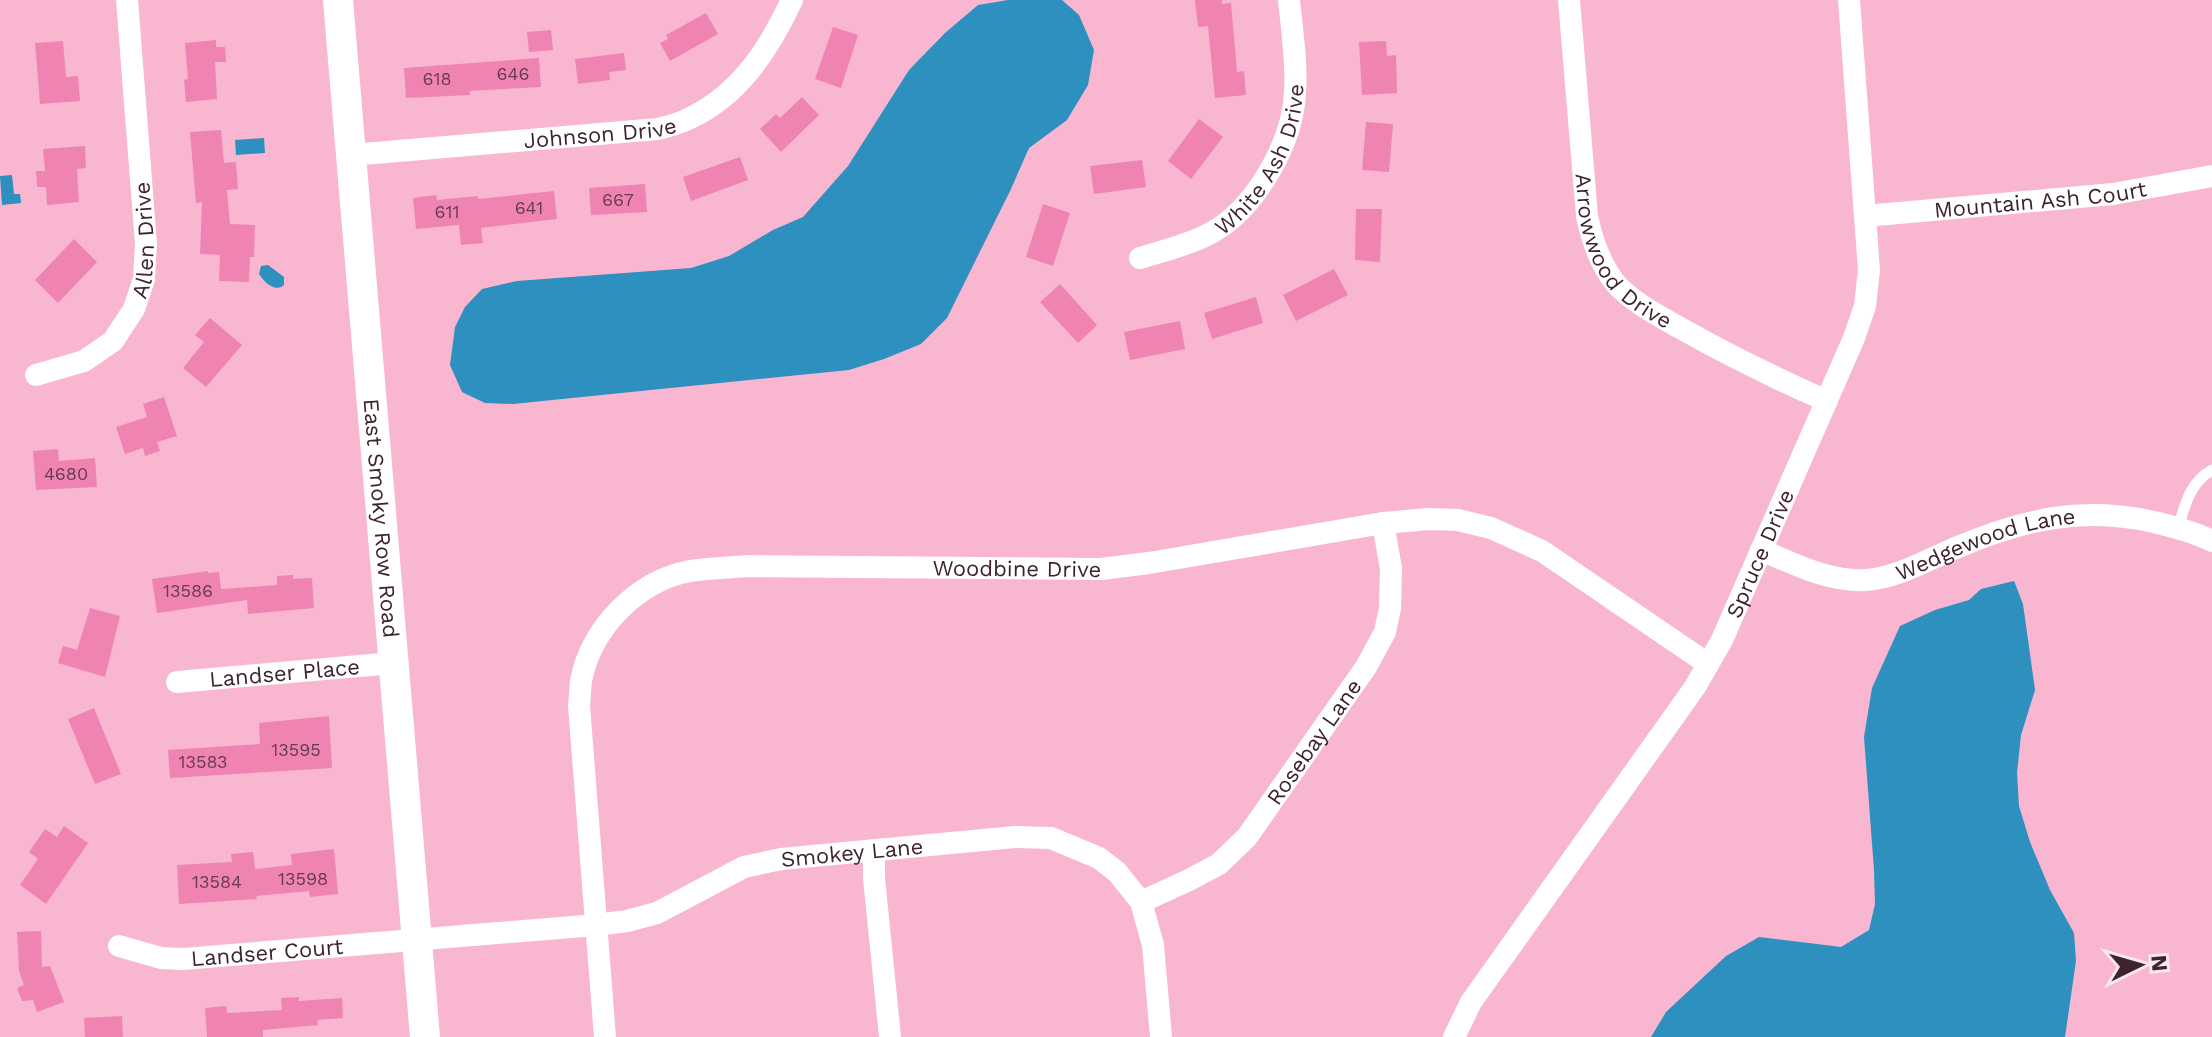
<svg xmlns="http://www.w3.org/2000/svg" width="2212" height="1037" viewBox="0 0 2212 1037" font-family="'Work Sans',sans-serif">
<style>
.water{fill:#2e90be}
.building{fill:#ef84b2}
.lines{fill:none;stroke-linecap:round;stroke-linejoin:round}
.lane{stroke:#fff;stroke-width:11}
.street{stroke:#fff;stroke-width:22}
.secondary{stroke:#fff;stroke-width:30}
.labels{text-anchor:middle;stroke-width:6;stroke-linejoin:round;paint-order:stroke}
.number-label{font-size:18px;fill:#693b4e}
.street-label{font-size:22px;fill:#3c232d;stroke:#fbe6ee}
</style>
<rect width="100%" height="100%" fill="#f8b6d0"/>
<g class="water">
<path d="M 1008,0 L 1062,0 L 1079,15 L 1094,50 L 1088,85 L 1067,120 L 1029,148 L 1011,189 L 947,318 L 921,344 L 884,359 L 849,370 L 513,404 L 485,403 L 462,392 L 450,365 L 455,327 L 465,307 L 482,289 L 517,281 L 691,268 L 729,256 L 773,230 L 803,217 L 848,166 L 909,70 L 945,33 L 978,5 Z"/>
<path d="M 264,138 L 265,153 L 236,155 L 235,140 Z"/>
<path d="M 12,175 L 14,194 L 20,194 L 21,203 L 2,205 L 0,176 Z"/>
<path d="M 268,265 L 284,277 L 284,285 C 275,293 264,282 259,274 L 261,266 Z"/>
<path d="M 2014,581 L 2023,604 L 2035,690 L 2021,735 L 2017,773 L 2019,806 L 2030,842 L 2050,890 L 2074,933 L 2076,961 L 2065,1037 L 1651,1037 L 1666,1012 L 1726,956 L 1759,937 L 1841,947 L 1869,930 L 1875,904 L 1874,870 L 1864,737 L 1872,688 L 1900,626 L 1935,610 L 1969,600 L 1981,589 Z"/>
</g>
<g class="building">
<path d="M 1195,0 L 1222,0 L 1222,4 L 1231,3 L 1237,72 L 1244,71 L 1246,95 L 1215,98 L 1208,26 L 1198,27 Z"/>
<path d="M 706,13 L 718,34 L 670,61 L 660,43 L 668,39 L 666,35 Z"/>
<path d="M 833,27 L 858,35 L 841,88 L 815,79 Z"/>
<path d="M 551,30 L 553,50 L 529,52 L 527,32 Z"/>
<path d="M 216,40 L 216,47 L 225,47 L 226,62 L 215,62 L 217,99 L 186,102 L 184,80 L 188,79 L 185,43 Z"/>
<path d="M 63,41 L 66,77 L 78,76 L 80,101 L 40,104 L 35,43 Z"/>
<path d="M 1386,41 L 1387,56 L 1396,55 L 1397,93 L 1362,95 L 1359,42 Z"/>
<path d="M 624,53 L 626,70 L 609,72 L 610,80 L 578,84 L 575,59 Z"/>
<path d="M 539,58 L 541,87 L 470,91 L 470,95 L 406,98 L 404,68 Z"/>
<path d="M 802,97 L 819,115 L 781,152 L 760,129 L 776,114 L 780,118 Z"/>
<path d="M 1199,119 L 1223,137 L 1191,179 L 1168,161 Z"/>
<path d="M 1366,122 L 1393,124 L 1389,172 L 1362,170 Z"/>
<path d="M 221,130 L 224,163 L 236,162 L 238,189 L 227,190 L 230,224 L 255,225 L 254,257 L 250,257 L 249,282 L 219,281 L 220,255 L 200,254 L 202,202 L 196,203 L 190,132 Z"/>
<path d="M 85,146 L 86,168 L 77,169 L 79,202 L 47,205 L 46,187 L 37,187 L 36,171 L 45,171 L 43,149 Z"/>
<path d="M 740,157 L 748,180 L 691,201 L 683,177 Z"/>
<path d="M 1142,160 L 1146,187 L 1094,194 L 1090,166 Z"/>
<path d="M 645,184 L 647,212 L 591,215 L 589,188 Z"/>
<path d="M 554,191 L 557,219 L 481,228 L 483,243 L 461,245 L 459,225 L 416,229 L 413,198 L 436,195 L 437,200 L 478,196 L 478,199 Z"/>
<path d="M 1043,204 L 1070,213 L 1053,266 L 1026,257 Z"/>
<path d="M 1356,209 L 1382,209 L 1380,262 L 1355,260 Z"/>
<path d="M 74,239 L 97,262 L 58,303 L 35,280 Z"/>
<path d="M 1334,269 L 1348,295 L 1296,321 L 1283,295 Z"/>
<path d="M 1060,284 L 1097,325 L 1078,343 L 1040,302 Z"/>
<path d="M 1256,297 L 1263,323 L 1212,339 L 1204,313 Z"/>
<path d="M 210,318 L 242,345 L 206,387 L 183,368 L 204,342 L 195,335 Z"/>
<path d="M 1180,321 L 1185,349 L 1130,360 L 1124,332 Z"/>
<path d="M 164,397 L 177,436 L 157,442 L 160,451 L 145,456 L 143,448 L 125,454 L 116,427 L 147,417 L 143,404 Z"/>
<path d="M 58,449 L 59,461 L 95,458 L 97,487 L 36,490 L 33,451 Z"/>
<path d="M 208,571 L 208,573 L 219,572 L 221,589 L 277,585 L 277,576 L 293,575 L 293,579 L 312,578 L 314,608 L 248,614 L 247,600 L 157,613 L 152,579 Z"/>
<path d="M 90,608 L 120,616 L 105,677 L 58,663 L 63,646 L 77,650 Z"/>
<path d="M 94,708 L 121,774 L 95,784 L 68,719 Z"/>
<path d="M 329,716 L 332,768 L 170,778 L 168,750 L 260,744 L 259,723 Z"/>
<path d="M 64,826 L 88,843 L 46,904 L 20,885 L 38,859 L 29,852 L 45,829 L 57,837 Z"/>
<path d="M 334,849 L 338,894 L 310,897 L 309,891 L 256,896 L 257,899 L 179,904 L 177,865 L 232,862 L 231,854 L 253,852 L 255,869 L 292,865 L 291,854 Z"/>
<path d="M 41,931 L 42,967 L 50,966 L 64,1002 L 37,1012 L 33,1000 L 22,1001 L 17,988 L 24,985 L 19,971 L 17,932 Z"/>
<path d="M 299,997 L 299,1001 L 342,998 L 343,1018 L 317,1020 L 318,1025 L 263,1030 L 263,1037 L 207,1037 L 205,1008 L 226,1006 L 227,1013 L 282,1010 L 281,998 Z"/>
<path d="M 122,1016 L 123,1037 L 85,1037 L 84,1018 Z"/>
</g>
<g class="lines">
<path class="lane" d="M 2178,528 C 2185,505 2190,482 2212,470"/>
<g class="street">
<path id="s1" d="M 1569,0 L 1587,216 C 1592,241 1600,264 1616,284 C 1635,304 1659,316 1682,329 C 1730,356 1777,379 1827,401"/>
<path id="s2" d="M 351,155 L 658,129 C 668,126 679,124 688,119 C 739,96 769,49 792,0"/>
<path id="s3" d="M 1865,216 L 2113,194 L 2212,176"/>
<path id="s4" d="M 1140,258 C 1163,251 1188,245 1209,234 C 1255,210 1293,143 1295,92 C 1297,62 1292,30 1289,0"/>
<path id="s5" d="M 36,375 L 84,361 L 113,341 L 134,309 L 144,279 L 146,244 L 127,0"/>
<path id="s6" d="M 1761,550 C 1794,564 1829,582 1866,580 C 1897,578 1929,559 1958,547 C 2025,519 2082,506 2154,522 C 2174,527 2194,532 2212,541"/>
<path id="s7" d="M 177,682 L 393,663"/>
<path d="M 874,850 L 874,878 L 890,1037"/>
<path id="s8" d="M 1141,902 L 1189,880 L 1219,864 L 1247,837 L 1366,667 L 1385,632 L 1390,608 L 1391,569 L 1383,523"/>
<path id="s9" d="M 119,946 L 161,958 L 183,959 L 596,925 L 627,921 L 657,913 L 744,867 L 781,859 L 1015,837 L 1051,838 L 1099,858 L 1117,872 L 1141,902 L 1153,945 L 1161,1037"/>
<path id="s10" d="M 605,1037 L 579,706 C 580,698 580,689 581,681 C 591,628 637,581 690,571 C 709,568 728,568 747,566 L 1101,569 L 1149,563 L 1383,523 L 1429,519 L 1458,520 L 1491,528 L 1542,551 L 1708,664"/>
<path id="s11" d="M 1454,1037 L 1471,1002 L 1695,687 L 1722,640 L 1854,338 L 1865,306 L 1869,270 L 1849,0"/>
</g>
<path class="secondary" id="s12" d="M 338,0 L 425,1037"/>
</g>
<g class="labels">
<g class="number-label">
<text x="513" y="80">646</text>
<text x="437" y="85">618</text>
<text x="618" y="206">667</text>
<text x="529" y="214">641</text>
<text x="447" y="218">611</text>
<text x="66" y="480">4680</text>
<text x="188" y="597">13586</text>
<text x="296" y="756">13595</text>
<text x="203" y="768">13583</text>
<text x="303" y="885">13598</text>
<text x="217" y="888">13584</text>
</g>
<g class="street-label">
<text dy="8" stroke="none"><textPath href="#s2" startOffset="250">Johnson Drive</textPath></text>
<text dy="8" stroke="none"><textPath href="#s4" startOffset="168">White Ash Drive</textPath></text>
<text dy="8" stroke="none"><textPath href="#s3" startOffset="176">Mountain Ash Court</textPath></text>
<text dy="8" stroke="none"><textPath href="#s5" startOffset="194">Allen Drive</textPath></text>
<text dy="8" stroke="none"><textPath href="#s1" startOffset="266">Arrowwood Drive</textPath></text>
<text dy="8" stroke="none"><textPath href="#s12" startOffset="520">East Smoky Row Road</textPath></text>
<text dy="8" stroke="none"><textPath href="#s6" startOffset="236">Wedgewood Lane</textPath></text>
<text dy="8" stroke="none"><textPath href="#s11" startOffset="574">Spruce Drive</textPath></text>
<text dy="8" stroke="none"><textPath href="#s10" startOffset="848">Woodbine Drive</textPath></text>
<text dy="8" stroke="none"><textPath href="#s7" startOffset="108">Landser Place</textPath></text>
<text dy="8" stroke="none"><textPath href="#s8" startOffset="242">Rosebay Lane</textPath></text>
<text dy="8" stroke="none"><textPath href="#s9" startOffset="750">Smokey Lane</textPath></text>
<text dy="8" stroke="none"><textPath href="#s9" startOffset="150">Landser Court</textPath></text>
</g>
</g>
<g transform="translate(2140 965) rotate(85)" stroke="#fbe6ee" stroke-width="6" paint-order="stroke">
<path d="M0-6L14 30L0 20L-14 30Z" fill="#3c232d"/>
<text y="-12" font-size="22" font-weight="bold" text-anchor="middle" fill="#3c232d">N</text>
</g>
</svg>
